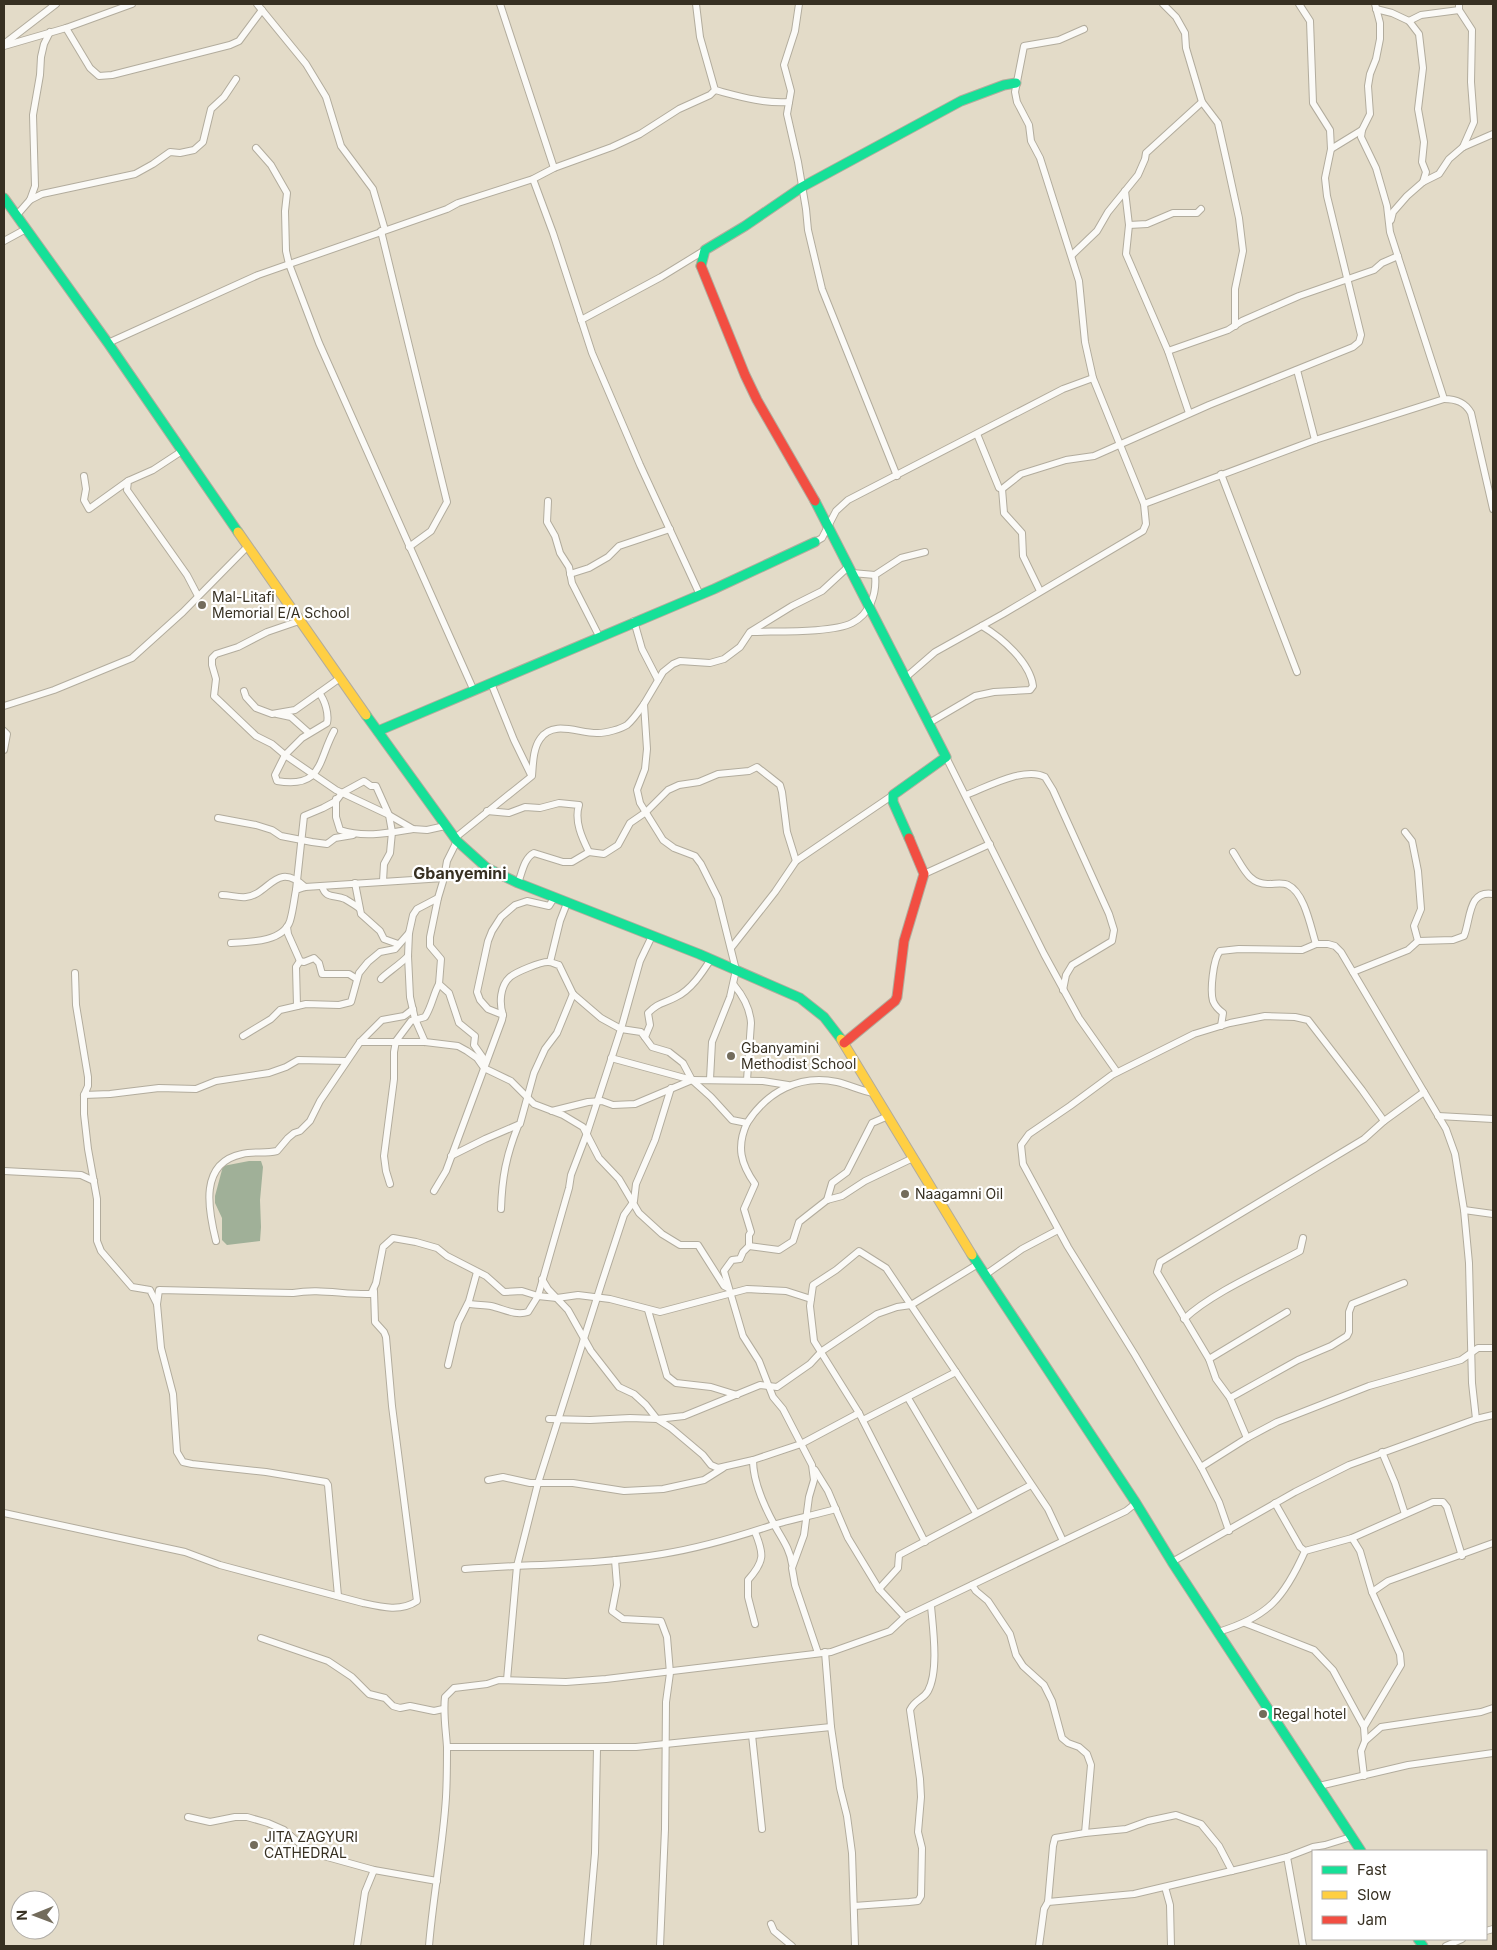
<svg xmlns="http://www.w3.org/2000/svg" width="1497" height="1950" viewBox="0 0 1497 1950" font-family="Inter,sans-serif">
<style>
.water{fill:#a0b098}
.lines{fill:none;stroke-linecap:round;stroke-linejoin:round}
.street-casing{stroke:#b2ac9d;stroke-width:8}
.fast-casing{stroke:#b2ac9d;stroke-width:11}
.slow-casing{stroke:#b2ac9d;stroke-width:11}
.jam-casing{stroke:#b2ac9d;stroke-width:11}
.street{stroke:#fbfaf7;stroke-width:6}
.fast{stroke:#16e098;stroke-width:9}
.slow{stroke:#ffcf43;stroke-width:9}
.jam{stroke:#f24e42;stroke-width:9}
.poi-dot{fill:#736c5c;stroke:#fff;stroke-width:2}
.labels{text-anchor:middle;stroke-width:4.5;stroke-linejoin:round;paint-order:stroke}
.poi-label{font-size:14px;fill:#373022;stroke:#fff;text-anchor:start}
.quarter-label{font-size:16px;font-weight:bold;fill:#373022;stroke:#fff}
</style>
<rect width="100%" height="100%" fill="#e3dbc8"/>
<path class="water" d="M 249,1161 L 261,1161 L 263,1167 L 260,1200 L 261,1227 L 260,1241 L 227,1245 L 222,1240 L 222,1218 L 215,1203 L 215,1196 L 223,1166 Z"/>
<g class="lines">
<defs>
<g id="street">
<path d="M 257,4 L 306,64 L 326,97 L 341,146 L 373,189 L 385,230"/>
<path d="M 500,4 L 554,168"/>
<path d="M 799,4 L 795,31 L 784,65 L 791,91 L 787,114 L 798,162 L 806,209 L 808,230 L 822,289 L 897,476"/>
<path d="M 1163,4 L 1176,17 L 1185,33 L 1186,48 L 1202,102 L 1218,123 L 1227,163 L 1239,218 L 1243,251 L 1235,289 L 1235,326"/>
<path d="M 1299,4 L 1310,21 L 1313,103 L 1330,130 L 1331,149"/>
<path d="M 1375,4 L 1380,23 L 1380,39 L 1376,59 L 1370,74 L 1368,86 L 1370,114 L 1362,130 L 1361,137 L 1376,168 L 1387,206 L 1390,232 L 1444,399 C 1456,399 1465,402 1471,413 L 1493,509"/>
<path d="M 1459,4 L 1459,10 L 1472,30 L 1471,82 L 1474,122 L 1463,147"/>
<path d="M 1376,9 L 1392,13 L 1409,21 L 1419,34 L 1423,68 L 1418,109 L 1424,142 L 1422,162 L 1426,172 L 1423,182"/>
<path d="M 1409,21 L 1421,15 L 1459,10"/>
<path d="M 66,28 L 90,68 L 99,76 L 112,75 L 230,45 L 239,41 L 262,10"/>
<path d="M 4,44 L 56,4"/>
<path d="M 4,46 L 66,28 L 132,4"/>
<path d="M 715,90 C 738,96 764,104 789,102"/>
<path d="M 256,148 L 271,165 L 287,193 L 285,211 L 286,251 L 289,264 L 319,343 L 474,691"/>
<path d="M 533,179 L 553,233 L 592,353 L 640,465 L 700,595"/>
<path d="M 1125,191 L 1129,225 L 1126,254 L 1168,351 L 1189,413"/>
<path d="M 30,200 L 42,194 L 135,174 L 153,164 L 170,152 L 180,153 L 194,150 L 203,142 L 211,109 L 224,97 L 236,79"/>
<path d="M 16,216 L 30,200 L 35,186 L 33,115 L 40,75 L 41,57 L 44,44 L 50,32"/>
<path d="M 1391,220 L 1393,212 L 1407,196 L 1423,182 L 1439,174 L 1449,159 L 1463,147 L 1493,134"/>
<path d="M 1129,225 L 1147,224 L 1173,213 L 1197,213 L 1201,209"/>
<path d="M 381,231 L 447,502 L 431,531 L 409,547"/>
<path d="M 4,241 L 26,229"/>
<path d="M 1072,255 L 1097,231 L 1108,212 L 1138,175 L 1145,159 L 1146,153 L 1202,102"/>
<path d="M 581,320 L 661,277 L 705,250"/>
<path d="M 108,343 L 258,275 L 447,209 L 458,203 L 533,179 L 554,168 L 612,147 L 640,134 L 679,109 L 710,95 L 715,90 L 700,37 L 696,4"/>
<path d="M 1168,351 L 1228,330 L 1242,321 L 1299,296 L 1374,270 L 1382,263 L 1398,256"/>
<path d="M 1297,370 L 1315,440"/>
<path d="M 977,434 L 997,483 L 999,488 L 1002,489 L 1021,474 L 1066,460 L 1094,456 L 1209,405 L 1353,347 L 1359,342 L 1361,335 L 1327,196 L 1325,178 L 1331,149 L 1362,130"/>
<path d="M 182,451 L 153,470 L 128,481 L 127,490 L 187,575 L 198,596"/>
<path d="M 1221,474 L 1297,672"/>
<path d="M 84,476 L 86,489 L 84,500 L 89,509 L 128,481"/>
<path d="M 1002,489 L 1004,513 L 1022,533 L 1023,556 L 1040,591"/>
<path d="M 548,501 L 547,522 L 555,536 L 560,553 L 569,567 L 572,583 L 600,638"/>
<path d="M 1144,504 L 1315,440 L 1444,399"/>
<path d="M 815,542 L 822,538 L 836,511 L 848,500 L 1063,389 L 1093,378"/>
<path d="M 852,573 L 875,575"/>
<path d="M 570,574 L 589,568 L 608,557 L 619,546 L 670,529"/>
<path d="M 299,621 L 267,632 L 238,647 L 216,654 L 212,658 L 212,665 L 216,679 L 214,696 L 256,736 L 272,744 L 285,755 L 336,790 L 389,815 L 413,829 L 427,830 L 445,826"/>
<path d="M 634,621 L 642,649 L 658,680"/>
<path d="M 752,632 C 775,631 833,633 852,623 C 870,614 877,594 875,575 L 901,558 L 925,552"/>
<path d="M 905,678 L 935,652 L 1003,614 L 1143,531 L 1146,524 L 1144,504 L 1093,378 L 1085,342 L 1079,281 L 1040,158 L 1031,141 L 1029,125 L 1017,102 L 1015,92 L 1024,46 L 1059,40 L 1084,29"/>
<path d="M 491,683 L 514,740 L 531,775"/>
<path d="M 244,691 L 246,697 L 256,708 L 272,714 L 295,710 L 319,693"/>
<path d="M 4,706 L 54,690 L 132,658 L 183,612 L 248,546"/>
<path d="M 277,714 L 291,717 L 309,733"/>
<path d="M 929,723 L 975,696 L 994,692 L 1030,690 L 1033,686 C 1030,662 1002,638 982,626"/>
<path d="M 4,731 L 7,734 L 4,750"/>
<path d="M 334,731 C 318,760 323,789 277,781 L 275,775 L 285,755 L 302,738 L 327,723 C 329,714 325,700 319,693 L 340,678"/>
<path d="M 946,757 L 1044,954 L 1079,1018 L 1117,1072"/>
<path d="M 966,795 C 987,787 1025,766 1045,777 L 1053,790 L 1109,914 L 1114,930 L 1112,941 L 1072,965 L 1066,975 L 1063,990"/>
<path d="M 336,799 L 336,817 L 340,830 C 364,838 388,833 413,829"/>
<path d="M 487,811 L 509,813 L 525,807 L 540,808 L 559,803 L 579,805 C 574,821 582,838 589,852"/>
<path d="M 218,818 L 256,825 L 272,830 L 281,836 L 312,842 L 327,844 L 335,838 L 353,835"/>
<path d="M 1405,832 L 1412,841 L 1418,871 L 1421,909 L 1414,926 L 1418,941"/>
<path d="M 455,838 L 532,776 C 533,764 533,749 540,739 C 553,719 580,734 598,733 C 606,733 621,729 627,725 C 634,719 639,711 644,704"/>
<path d="M 1233,852 C 1243,867 1249,885 1269,884 C 1275,884 1283,882 1288,885 C 1305,893 1311,929 1316,944"/>
<path d="M 924,874 L 990,844"/>
<path d="M 355,883 L 361,914 L 380,931 L 384,939 L 398,944"/>
<path d="M 518,883 C 522,873 524,858 534,853 L 563,862 L 572,862 L 589,852 L 604,854 L 618,845 L 630,823 L 646,812 L 668,790 L 679,785 L 699,782 L 718,774 L 749,771 L 757,767 L 780,785 L 782,792 L 787,832 L 796,861"/>
<path d="M 322,886 C 326,900 335,894 345,899 C 350,902 355,905 359,908"/>
<path d="M 296,890 L 304,816 L 323,808 L 336,801 L 342,793 L 364,781 L 371,786 L 376,786 L 389,815 L 392,832 L 390,853 L 384,864 L 383,881"/>
<path d="M 222,895 C 230,895 239,898 246,897 C 269,895 276,860 305,887"/>
<path d="M 438,898 L 430,937 L 430,946 L 441,959 L 439,984 L 449,993 L 459,1023 L 475,1036 L 474,1045 L 486,1062"/>
<path d="M 287,927 L 288,934 L 300,961 L 304,962 L 314,958 L 319,963 L 322,974 L 349,974 L 357,979"/>
<path d="M 231,943 C 250,942 283,942 290,921 C 293,911 294,900 296,890 L 305,887 L 444,878"/>
<path d="M 731,948 L 775,892 L 796,861 L 893,795"/>
<path d="M 550,962 L 560,921 L 567,903"/>
<path d="M 1353,972 L 1408,950 L 1418,941 L 1453,940 L 1464,936 C 1471,918 1468,890 1493,894"/>
<path d="M 75,973 L 76,1005 L 88,1077 L 88,1086 L 84,1095 L 110,1094 L 159,1088 L 196,1089 L 216,1081 L 269,1073 L 286,1067 L 298,1060 L 346,1061"/>
<path d="M 381,979 C 384,975 402,963 408,956"/>
<path d="M 734,985 C 744,997 750,1008 751,1023 L 747,1080"/>
<path d="M 297,1006 L 296,967 L 300,961"/>
<path d="M 503,1015 C 499,1003 500,986 510,977 C 516,972 540,962 548,962 C 552,962 555,964 559,965 L 573,994 L 601,1018 L 621,1029 L 641,1032 L 652,1047 L 669,1052 L 683,1063 L 692,1080 L 711,1097 L 732,1120 L 747,1123 C 767,1092 799,1074 837,1082 C 850,1085 861,1091 874,1093"/>
<path d="M 243,1036 L 271,1019 L 280,1010 L 306,1004 L 339,1005 L 351,1002 L 359,973 L 368,962 L 380,952 L 395,949 L 409,933"/>
<path d="M 645,1037 L 650,1025 L 648,1013 C 659,1002 663,1004 676,997 C 691,990 702,973 711,959"/>
<path d="M 360,1042 L 425,1042 L 458,1046 L 467,1051 L 477,1058 L 484,1068 L 511,1081 L 534,1104 L 563,1115 L 583,1127 L 599,1158 L 619,1179 L 639,1213 L 662,1234 L 680,1245 L 698,1245 L 724,1286 L 728,1288"/>
<path d="M 425,1042 L 415,1019 L 410,997 L 408,956 L 409,933 L 413,915 L 417,909 L 438,898 L 444,878 L 447,861 L 457,841"/>
<path d="M 611,1058 L 692,1080"/>
<path d="M 710,1079 L 712,1042 L 730,997 L 736,970 L 718,898 L 701,864 L 695,856 L 674,848 L 663,840 L 640,803 L 637,790 L 645,769 L 647,749 L 644,704 L 663,672 L 673,664 L 680,661 L 710,663 L 724,659 L 740,647 L 750,632 L 792,606 L 822,591 L 848,567"/>
<path d="M 84,1095 L 84,1114 L 88,1149 L 97,1199 L 97,1241 L 101,1251 L 132,1287 L 150,1290 L 157,1304 L 161,1348 L 173,1394 L 177,1452 L 183,1462 L 192,1464 L 266,1472 L 326,1482 L 328,1485 L 338,1596"/>
<path d="M 552,1111 L 588,1102 L 602,1101 L 613,1105 L 635,1104 L 692,1080 L 763,1081 L 788,1085"/>
<path d="M 1438,1116 L 1493,1119"/>
<path d="M 747,1123 C 736,1147 741,1164 755,1184 L 744,1209 L 751,1232 L 749,1235 L 749,1246 L 743,1252 L 740,1259 L 732,1260 L 724,1271 L 743,1336 L 759,1361 L 773,1397 L 783,1409 L 812,1465 L 814,1480 L 809,1497 L 804,1535 L 792,1568 L 795,1585 L 818,1653"/>
<path d="M 451,1156 L 485,1139 L 520,1124 L 534,1073 L 545,1049 L 557,1033 L 573,994"/>
<path d="M 4,1171 L 81,1175 L 94,1181"/>
<path d="M 390,1184 L 386,1171 L 384,1156 L 394,1079 L 394,1052 L 396,1041 L 411,1021 L 425,1017 C 432,1006 433,995 439,984"/>
<path d="M 434,1191 L 446,1171 L 502,1020 L 503,1015 L 488,1009 L 480,1000 L 477,992 L 488,941 L 492,931 L 501,917 L 515,905 L 527,901 L 549,906 L 554,898"/>
<path d="M 827,1200 L 832,1183 L 847,1172 L 872,1123 L 888,1116"/>
<path d="M 501,1209 C 502,1178 506,1156 518,1126"/>
<path d="M 1464,1210 L 1493,1214"/>
<path d="M 216,1241 C 208,1209 199,1163 242,1154 C 254,1151 265,1154 277,1151 L 288,1138 L 294,1133 L 300,1131 L 310,1121 L 320,1101 L 360,1042 L 382,1020 L 404,1016 L 413,1009"/>
<path d="M 749,1246 L 779,1250 L 793,1241 L 799,1222 L 827,1200 L 842,1196 L 865,1181 L 913,1158"/>
<path d="M 985,1275 L 1022,1249 L 1058,1230"/>
<path d="M 542,1279 L 548,1289 L 568,1310 L 591,1351 L 619,1387 L 634,1394 L 646,1405 L 657,1419 L 671,1428 L 703,1455 L 711,1465 L 718,1468 L 753,1460 C 753,1482 764,1506 775,1526 C 782,1539 790,1549 792,1564"/>
<path d="M 157,1304 L 159,1290 L 293,1293 C 320,1288 344,1295 371,1294 L 376,1283 L 383,1247 L 393,1238 L 416,1242 L 437,1248 L 447,1256 L 486,1276 L 504,1292 L 522,1291 L 538,1296 L 557,1298 L 578,1295 L 610,1299 L 660,1312 L 747,1289 L 786,1291 L 811,1299"/>
<path d="M 470,1304 C 477,1305 485,1305 491,1306 C 504,1309 515,1316 528,1312 L 538,1296 L 569,1188 L 571,1175 L 587,1133 L 621,1029 L 640,961 L 652,936"/>
<path d="M 648,1310 L 667,1376 L 676,1383 L 711,1387 L 737,1395"/>
<path d="M 1184,1319 C 1213,1292 1265,1270 1300,1251 L 1303,1238"/>
<path d="M 1209,1359 L 1287,1312"/>
<path d="M 448,1365 L 458,1323 L 469,1301 L 477,1272"/>
<path d="M 908,1398 L 976,1513"/>
<path d="M 1230,1398 L 1298,1360 L 1331,1346 L 1347,1336 L 1349,1332 L 1349,1312 L 1352,1304 L 1404,1283"/>
<path d="M 549,1419 L 590,1420 L 630,1418 L 657,1419 L 684,1416 L 760,1385 L 777,1387 L 810,1364 L 822,1351 L 877,1314 L 897,1307 L 911,1305 L 978,1264"/>
<path d="M 1476,1419 L 1493,1415"/>
<path d="M 863,1420 L 956,1372"/>
<path d="M 1247,1438 L 1230,1398 L 1216,1379 L 1209,1359 L 1157,1272 L 1160,1262 L 1364,1139 L 1384,1121 L 1424,1092"/>
<path d="M 1382,1452 L 1395,1483 L 1405,1514"/>
<path d="M 753,1460 L 801,1444 L 859,1413"/>
<path d="M 1201,1467 L 1247,1438 L 1277,1422 L 1369,1386 L 1461,1360 L 1478,1348 L 1493,1348"/>
<path d="M 815,1470 L 828,1491 L 848,1538 L 879,1589 L 905,1617"/>
<path d="M 488,1480 L 503,1477 L 530,1483 L 573,1483 L 624,1491 L 663,1489 L 704,1480 L 723,1468"/>
<path d="M 1275,1503 L 1300,1547 L 1305,1551 L 1352,1538 L 1433,1502 L 1443,1502 L 1447,1507 L 1462,1556"/>
<path d="M 4,1513 L 185,1552 L 220,1565 L 363,1603 C 381,1607 401,1612 417,1601 L 392,1406 L 386,1337 L 384,1332 L 375,1322 L 374,1291"/>
<path d="M 1229,1531 L 1219,1502 L 1201,1467 L 1135,1355 L 1068,1247 L 1023,1164 L 1021,1145 L 1029,1134 L 1070,1106 L 1112,1075 L 1194,1034 L 1230,1023 L 1265,1016 L 1295,1017 L 1308,1020 L 1362,1090 L 1384,1121"/>
<path d="M 755,1532 C 764,1554 765,1561 748,1580 L 748,1597 L 755,1624"/>
<path d="M 1352,1538 L 1360,1551 L 1372,1592 L 1400,1654 L 1401,1665 L 1364,1727 L 1365,1741 L 1361,1751 L 1364,1776"/>
<path d="M 925,1542 L 859,1413 L 814,1341 L 810,1306 L 813,1285 L 836,1270 L 859,1251 L 886,1268 L 1048,1509 L 1063,1541"/>
<path d="M 615,1560 L 617,1585 L 612,1611 L 623,1619 L 661,1621 L 667,1637 L 670,1673 L 666,1702 L 665,1829 L 660,1946"/>
<path d="M 1172,1562 L 1295,1492 L 1349,1465 L 1476,1419 L 1472,1383 L 1469,1263 L 1464,1210 L 1455,1154 L 1446,1129 L 1341,952 L 1335,946 L 1328,944 L 1316,944 L 1302,950 L 1239,949 L 1220,951 C 1213,959 1210,991 1213,1001 C 1215,1006 1219,1010 1223,1013 L 1221,1026"/>
<path d="M 465,1569 C 531,1564 597,1565 662,1554 C 700,1548 737,1537 773,1525 C 793,1519 815,1515 836,1509"/>
<path d="M 972,1585 L 976,1591 L 988,1601 L 1010,1634 L 1016,1655 L 1023,1666 L 1044,1685 L 1052,1701 L 1062,1738 L 1068,1743 L 1079,1747 L 1087,1754 L 1091,1765 L 1085,1833"/>
<path d="M 879,1589 L 898,1568 L 899,1555 L 1031,1485"/>
<path d="M 1372,1592 L 1388,1581 L 1493,1543"/>
<path d="M 1245,1623 L 1314,1650 L 1333,1670 L 1364,1727"/>
<path d="M 1218,1632 C 1268,1617 1284,1598 1305,1551"/>
<path d="M 261,1638 L 328,1661 L 352,1677 L 369,1694 L 385,1698 L 393,1706 L 400,1708 L 410,1706 L 434,1711 L 443,1709"/>
<path d="M 825,1652 L 831,1727 L 840,1788 L 847,1816 L 852,1853 L 855,1946"/>
<path d="M 507,1680 L 517,1566 L 538,1483 L 602,1282 L 624,1215 L 634,1201 L 636,1184 L 655,1140 L 671,1088"/>
<path d="M 752,1735 L 762,1829"/>
<path d="M 1365,1741 L 1381,1727 L 1481,1712 L 1493,1708"/>
<path d="M 447,1747 L 636,1747 L 831,1727"/>
<path d="M 1319,1786 L 1408,1765 L 1493,1753"/>
<path d="M 188,1817 L 210,1822 L 235,1817 L 247,1817 L 268,1823 L 284,1830 L 299,1843 L 320,1855 L 374,1870 L 437,1881"/>
<path d="M 1287,1857 L 1303,1946"/>
<path d="M 1165,1887 L 1170,1905 L 1171,1946"/>
<path d="M 1048,1902 L 1134,1894 L 1244,1868 L 1287,1857 L 1313,1847 L 1325,1845 L 1351,1837"/>
<path d="M 854,1906 L 909,1902 L 918,1901 L 921,1896 L 922,1848 L 918,1832 L 921,1797 L 920,1779 L 910,1710 C 915,1699 923,1700 928,1691 C 939,1671 933,1629 931,1606"/>
<path d="M 771,1924 L 774,1931 L 792,1946"/>
<path d="M 1486,1931 L 1493,1929"/>
<path d="M 357,1946 L 365,1892 L 374,1870"/>
<path d="M 429,1946 C 433,1896 443,1847 446,1797 C 447,1780 447,1763 447,1747 C 446,1730 443,1714 445,1697 L 454,1688 L 487,1684 L 499,1680 L 566,1682 L 606,1679 L 831,1652 L 890,1631 L 905,1617 L 1126,1511 L 1136,1503"/>
<path d="M 587,1946 L 595,1853 L 597,1748"/>
<path d="M 1039,1946 L 1044,1909 L 1048,1902 L 1053,1846 L 1055,1838 L 1085,1833 L 1126,1829 L 1148,1821 L 1176,1815 L 1201,1824 L 1219,1846 L 1232,1871"/>
<path d="M 1446,1946 L 1462,1939"/>
</g>
<g id="fast">
<path d="M 4,198 L 108,343 L 238,532"/>
<path d="M 701,266 L 705,250 L 745,226 L 802,187 L 961,101 L 1004,85 L 1016,83"/>
<path d="M 815,501 L 946,757 L 893,795 L 893,802 L 909,838"/>
<path d="M 366,715 L 457,841 L 487,868 L 518,883 L 699,954 L 800,998 L 824,1017 L 841,1039"/>
<path d="M 378,731 L 714,589 L 815,542"/>
<path d="M 972,1255 L 1136,1503 L 1172,1562 L 1361,1851"/>
<path d="M 1418,1939 L 1423,1946"/>
</g>
<g id="slow">
<path d="M 238,532 L 366,715"/>
<path d="M 841,1039 L 972,1255"/>
</g>
<g id="jam">
<path d="M 701,266 L 745,375 L 757,400 L 815,501"/>
<path d="M 844,1043 L 895,1001 L 897,997 L 904,941 L 924,874 L 909,838"/>
</g>
</defs>
<use href="#street" class="street-casing"/>
<use href="#fast" class="fast-casing"/>
<use href="#slow" class="slow-casing"/>
<use href="#jam" class="jam-casing"/>
<use href="#street" class="street"/>
<use href="#fast" class="fast"/>
<use href="#slow" class="slow"/>
<use href="#jam" class="jam"/>
</g>
<g class="poi-dot">
<circle cx="202" cy="605" r="5"/>
<circle cx="731" cy="1056" r="5"/>
<circle cx="905" cy="1194" r="5"/>
<circle cx="1263" cy="1714" r="5"/>
<circle cx="254" cy="1845" r="5"/>
</g>
<g class="labels">
<g class="poi-label">
<text x="212" y="602">Mal-Litafi<tspan x="212" dy="16">Memorial E/A School</tspan></text>
<text x="741" y="1053">Gbanyamini<tspan x="741" dy="16">Methodist School</tspan></text>
<text x="915" y="1199">Naagamni Oil</text>
<text x="1273" y="1719">Regal hotel</text>
<text x="264" y="1842">JITA ZAGYURI<tspan x="264" dy="16">CATHEDRAL</tspan></text>
</g>
<g class="quarter-label">
<text x="460" y="879">Gbanyemini</text>
</g>
</g>
<rect width="1497" height="1950" fill="none" stroke="#373022" stroke-width="10"/>
<rect x="1312" y="1850" width="175" height="90" fill="#ffffff" stroke="#afaca7"/>
<rect x="1322" y="1866" width="25" height="8" fill="#16e098" stroke="#afaca7"/>
<text x="1357" y="1875" font-size="15" fill="#373022">Fast</text>
<rect x="1322" y="1891" width="25" height="8" fill="#ffcf43" stroke="#afaca7"/>
<text x="1357" y="1900" font-size="15" fill="#373022">Slow</text>
<rect x="1322" y="1916" width="25" height="8" fill="#f24e42" stroke="#afaca7"/>
<text x="1357" y="1925" font-size="15" fill="#373022">Jam</text>
<g transform="translate(35 1915) rotate(269)"><circle r="24" fill="#ffffff" stroke="#afaca7"/>
<path d="M0-4L9 19L0 12L-9 19Z" fill="#736c5c"/>
<text y="-8" font-size="14" font-weight="bold" text-anchor="middle" fill="#373022">N</text>
</g>
</svg>
